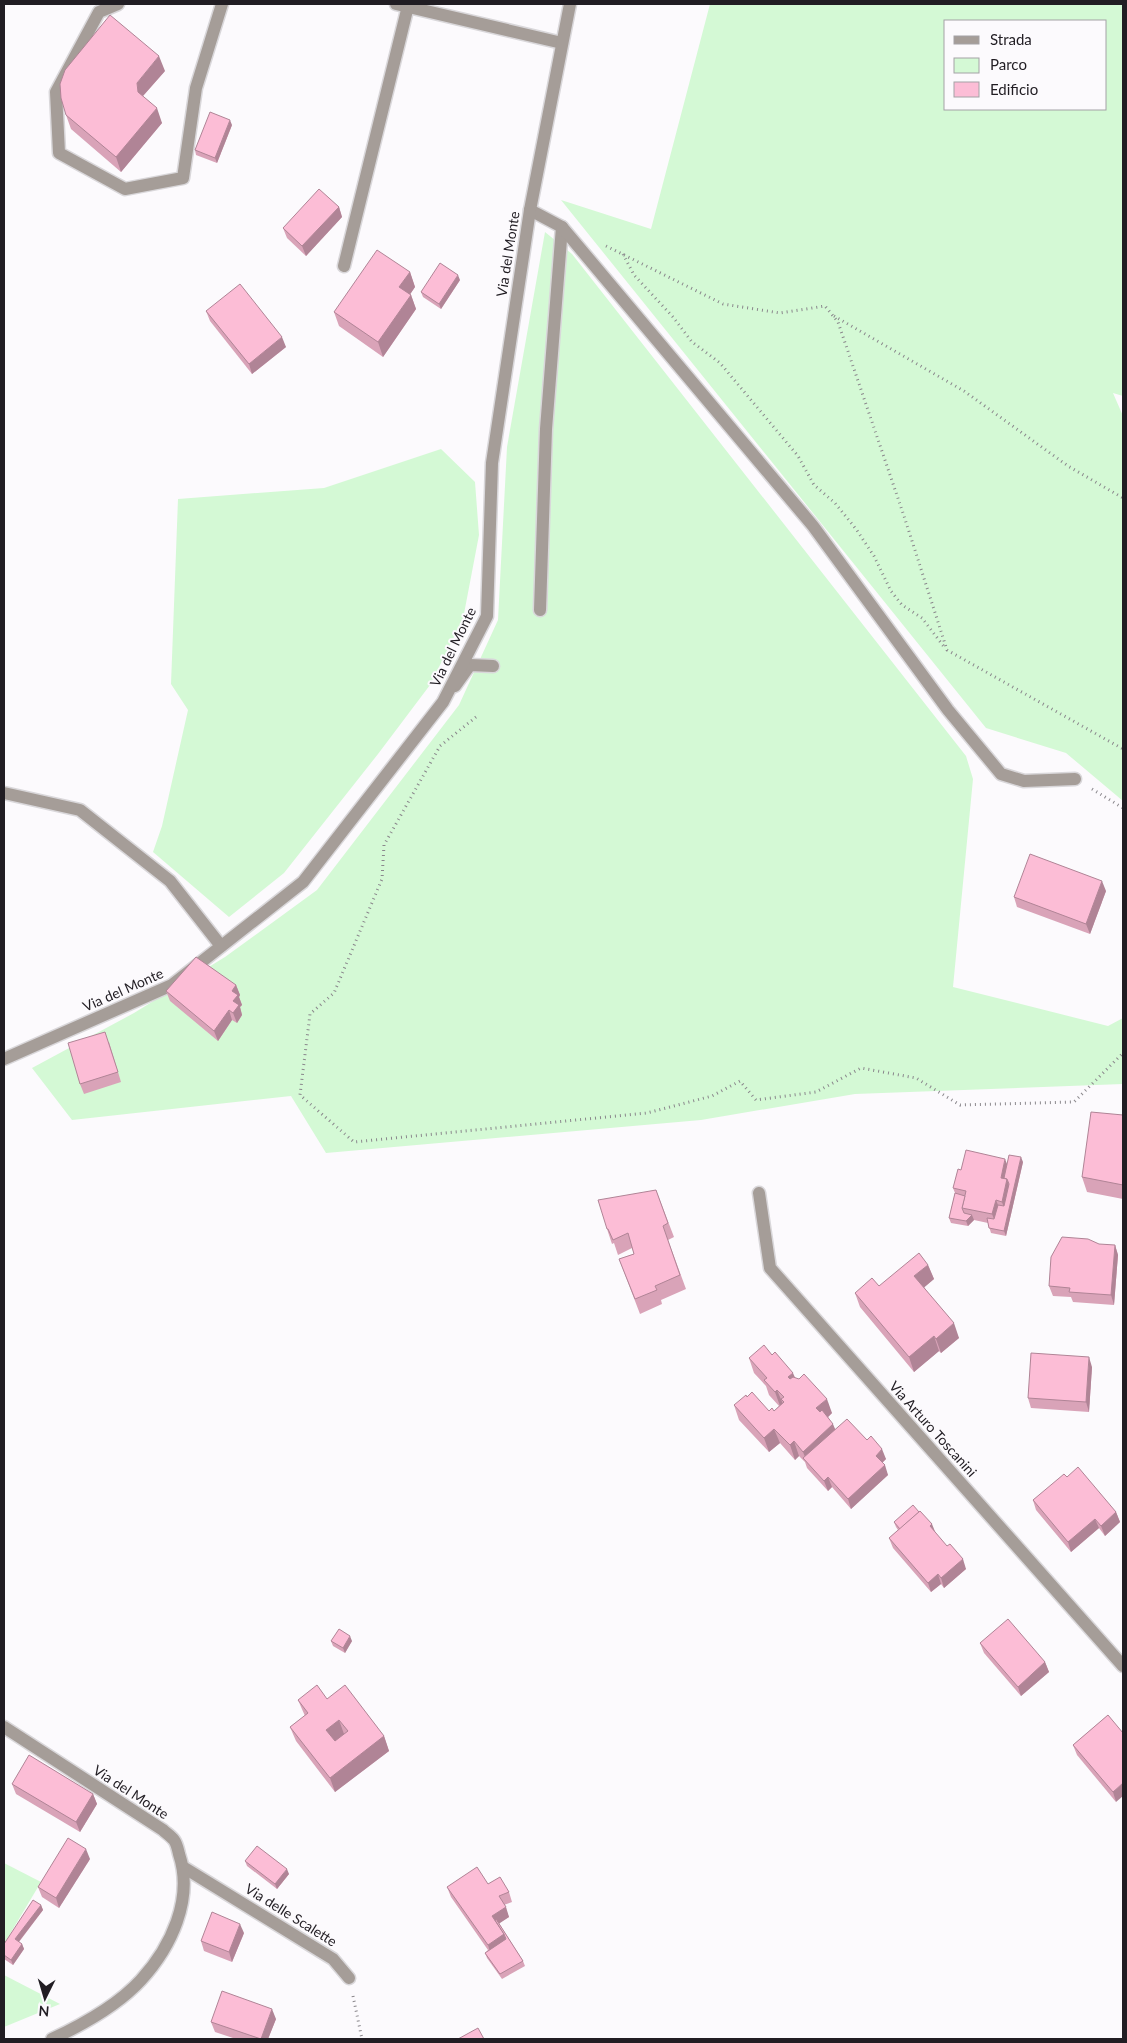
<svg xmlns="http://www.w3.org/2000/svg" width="1127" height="2043" viewBox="0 0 1127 2043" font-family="Lato,sans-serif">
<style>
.green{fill:#d4f9d5;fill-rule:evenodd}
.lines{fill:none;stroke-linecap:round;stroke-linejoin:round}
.lane-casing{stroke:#d9d7da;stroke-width:15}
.street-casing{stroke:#d9d7da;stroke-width:15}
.path{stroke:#8a878c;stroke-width:3;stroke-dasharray:1 4;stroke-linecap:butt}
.lane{stroke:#a59d98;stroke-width:12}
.street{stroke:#a59d98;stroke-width:12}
.wall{fill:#d9a3b8}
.shaded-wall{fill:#b08496}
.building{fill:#fcbdd6;stroke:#b08496;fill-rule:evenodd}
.labels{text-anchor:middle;stroke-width:4;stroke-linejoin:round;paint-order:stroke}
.street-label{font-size:14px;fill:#211d23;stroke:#fcfafd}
</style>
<rect width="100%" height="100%" fill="#fcfafd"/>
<g class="green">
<path d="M 710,4 L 1123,4 L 1123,396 L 1113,393 L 1123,416 L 1123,801 L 1066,753 L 986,728 L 561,200 L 651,229 ZM 1106,21 L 1106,109 L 946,109 L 946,21 Z"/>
<path d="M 545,232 L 572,254 L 966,756 L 973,779 L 953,987 L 1108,1026 L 1123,1018 L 1123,1084 L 855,1094 L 701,1120 L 326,1153 L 291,1096 L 72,1120 L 32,1068 L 134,1013 L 225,957 L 317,890 L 459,705 L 498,620 L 507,447 Z"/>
<path d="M 441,449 L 475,482 L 479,535 L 463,619 L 430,685 L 378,754 L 284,873 L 229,917 L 153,852 L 162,826 L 188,710 L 171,684 L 178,499 L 324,488 Z"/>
<path d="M 4,1863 L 41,1882 L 4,1944 Z"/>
<path d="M 4,1975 L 60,2004 L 4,2027 Z"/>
</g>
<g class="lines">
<defs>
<g id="lane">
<path d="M 530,210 L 562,227 L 546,429 L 540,610"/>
<path d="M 562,227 L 813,526 L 948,710 L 1001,774 L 1024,781 L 1075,779"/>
<path d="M 455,686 L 470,665 L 493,666"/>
<path d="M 183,1867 L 333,1959 L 349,1978"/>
</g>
<g id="street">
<path d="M 118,4 L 99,12 L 56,92 L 59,153 L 125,189 L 183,178 L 196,88 L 222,4"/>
<path d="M 396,4 L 562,43"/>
<path d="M 344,266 L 408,6"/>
<path d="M 4,793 L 80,810 L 170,881 L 221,946"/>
<path d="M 4,1059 L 172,985 L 303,882 L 443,702 L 487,616 L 492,463 L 530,210 L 570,4"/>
<path d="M 759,1193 L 770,1268 L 1123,1666"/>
<path d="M 4,1727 L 163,1830 C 166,1833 171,1836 174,1840 C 177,1844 178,1850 179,1854 C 194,1899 171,1947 141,1980 C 119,2004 82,2025 52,2039"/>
</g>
</defs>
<use href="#lane" class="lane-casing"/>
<use href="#street" class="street-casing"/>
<g class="path">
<path d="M 606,246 L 723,304 L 780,313 L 825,306 L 838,322 L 904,516 L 947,650 L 1123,749"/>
<path d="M 623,254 L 634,275 L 673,317 L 692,342 L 720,363 L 798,456 L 814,485 L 835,503 L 856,529 L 874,556 L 891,591 L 902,605 L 922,618 L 945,648"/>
<path d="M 834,316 L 964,391 L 1068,466 L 1123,498"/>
<path d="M 476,717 L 440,746 L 384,845 L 382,879 L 334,993 L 310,1014 L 300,1095 L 354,1142 L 647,1113 L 712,1096 L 740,1081 L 756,1100 L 816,1092 L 861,1068 L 916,1078 L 960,1105 L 1074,1102 L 1123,1053"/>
<path d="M 1092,789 L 1123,808"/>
<path d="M 353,1996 L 362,2039"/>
</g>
<use href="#lane" class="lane"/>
<use href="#street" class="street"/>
</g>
<g class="wall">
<path d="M 165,71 L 143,96 L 162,123 L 121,172 L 71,129 L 66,115 Z"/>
<path d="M 232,125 L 217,163 L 196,155 L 195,150 Z"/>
<path d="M 339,207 L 342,217 L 306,256 L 287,238 L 283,228 Z"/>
<path d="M 410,272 L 415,287 L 410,294 L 411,295 L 416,309 L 383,357 L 339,326 L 334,312 Z"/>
<path d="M 460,280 L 441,309 L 423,297 L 421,292 Z"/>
<path d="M 206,311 L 286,347 L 252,374 L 210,321 Z"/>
<path d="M 1106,891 L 1090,934 L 1017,907 L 1014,897 Z"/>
<path d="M 236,985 L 240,995 L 239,997 L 242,1005 L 240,1007 L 242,1015 L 237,1023 L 232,1020 L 218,1041 L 170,1001 L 166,991 Z"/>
<path d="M 109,1042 L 121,1082 L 84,1094 L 80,1084 Z"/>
<path d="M 1123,1115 L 1123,1199 L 1087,1192 L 1082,1177 Z"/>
<path d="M 1023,1162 L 1006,1236 L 991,1233 L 988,1223 L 974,1220 L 968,1226 L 951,1223 L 949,1218 L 955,1193 L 953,1188 L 961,1170 Z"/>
<path d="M 656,1190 L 674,1237 L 668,1240 L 686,1289 L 661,1300 L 662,1304 L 640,1314 L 619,1259 L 634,1254 L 632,1248 L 618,1255 L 614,1243 L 612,1244 L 607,1229 Z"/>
<path d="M 1115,1245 L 1118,1255 L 1114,1305 L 1073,1302 L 1071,1297 L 1053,1296 L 1049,1286 Z"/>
<path d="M 928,1265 L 934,1279 L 924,1287 L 959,1338 L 941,1353 L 939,1351 L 914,1372 L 860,1307 L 855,1293 L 879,1286 Z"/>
<path d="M 772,1355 L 832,1413 L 828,1417 L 835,1429 L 867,1440 L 886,1459 L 882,1463 L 888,1475 L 851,1509 L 832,1487 L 828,1491 L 807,1468 L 805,1462 L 799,1456 L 795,1460 L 780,1443 L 769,1452 L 739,1420 L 734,1405 L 747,1397 L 769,1411 L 774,1411 L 779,1406 L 769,1395 L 766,1386 L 754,1373 L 749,1358 Z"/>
<path d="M 1092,1367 L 1089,1412 L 1031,1408 L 1028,1398 Z"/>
<path d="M 1067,1477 L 1116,1512 L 1120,1522 L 1105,1536 L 1099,1528 L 1071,1552 L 1036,1510 L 1033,1500 Z"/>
<path d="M 894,1522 L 935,1533 L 966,1569 L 944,1588 L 941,1584 L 931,1592 L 893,1548 L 889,1538 L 898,1530 L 896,1527 Z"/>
<path d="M 331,1641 L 352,1641 L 345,1653 L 333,1646 Z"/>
<path d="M 980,1643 L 1045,1662 L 1049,1672 L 1021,1696 L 984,1653 Z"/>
<path d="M 298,1700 L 384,1736 L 389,1751 L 335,1792 L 296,1741 L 290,1727 L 305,1716 Z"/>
<path d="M 1108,1715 L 1116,1802 L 1077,1755 L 1073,1745 Z"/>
<path d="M 12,1784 L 93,1794 L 97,1804 L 80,1832 L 16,1794 Z"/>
<path d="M 90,1859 L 59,1908 L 42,1897 L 38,1887 Z"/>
<path d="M 245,1861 L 289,1874 L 277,1889 L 247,1866 Z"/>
<path d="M 488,1884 L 509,1892 L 512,1902 L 504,1905 L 509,1917 L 499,1923 L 523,1961 L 525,1966 L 502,1979 L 487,1958 L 485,1953 L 488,1950 L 451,1897 L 447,1887 Z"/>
<path d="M 41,1905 L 43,1910 L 19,1942 L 22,1944 L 24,1949 L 13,1965 L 4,1959 L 4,1944 Z"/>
<path d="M 244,1933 L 232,1962 L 204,1951 L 201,1941 Z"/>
<path d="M 276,2019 L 268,2039 L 236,2039 L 215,2032 L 211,2022 Z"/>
</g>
<g class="shaded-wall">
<path d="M 159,56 L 165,71 L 142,97 L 138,92 L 137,83 Z"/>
<path d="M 157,108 L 162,123 L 121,172 L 116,157 Z"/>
<path d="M 230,120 L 232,125 L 217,163 L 215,158 Z"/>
<path d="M 339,207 L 342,217 L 306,256 L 302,246 Z"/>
<path d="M 410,272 L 415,287 L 405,302 L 399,287 Z"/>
<path d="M 458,275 L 460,280 L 441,309 L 439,304 Z"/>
<path d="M 411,295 L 416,309 L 383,357 L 378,342 Z"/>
<path d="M 282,337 L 286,347 L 252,374 L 249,364 Z"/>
<path d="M 1102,881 L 1106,891 L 1090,934 L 1086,924 Z"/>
<path d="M 236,985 L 240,995 L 239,997 L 242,1005 L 240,1007 L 242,1015 L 237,1023 L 233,1013 L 232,991 Z"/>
<path d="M 229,1010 L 232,1020 L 218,1041 L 214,1031 Z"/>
<path d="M 1021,1157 L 1023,1162 L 1006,1236 L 1004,1231 Z"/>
<path d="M 1005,1159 L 1009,1169 L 1006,1183 L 1001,1178 Z"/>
<path d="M 1007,1179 L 1010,1189 L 1005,1211 L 1002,1202 Z"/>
<path d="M 996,1200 L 1000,1210 L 996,1224 L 992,1214 Z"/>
<path d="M 972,1215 L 974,1220 L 968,1226 L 966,1221 Z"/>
<path d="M 1115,1245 L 1118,1255 L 1114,1305 L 1111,1295 Z"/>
<path d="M 928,1265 L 934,1279 L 920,1291 L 914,1276 Z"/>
<path d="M 954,1323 L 959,1338 L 941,1353 L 936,1339 Z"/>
<path d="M 934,1336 L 939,1351 L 914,1372 L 909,1357 Z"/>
<path d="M 1089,1357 L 1092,1367 L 1089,1412 L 1086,1402 Z"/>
<path d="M 793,1373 L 799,1387 L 788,1377 Z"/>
<path d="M 777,1390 L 783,1404 L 780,1406 L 775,1392 Z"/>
<path d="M 827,1399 L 832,1413 L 822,1423 L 816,1408 Z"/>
<path d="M 833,1424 L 839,1439 L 807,1462 L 803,1452 Z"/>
<path d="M 774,1429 L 780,1443 L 769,1452 L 764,1438 Z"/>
<path d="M 794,1441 L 799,1456 L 795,1460 L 790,1445 Z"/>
<path d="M 882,1449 L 886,1459 L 879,1466 L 876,1456 Z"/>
<path d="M 885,1465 L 888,1475 L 851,1509 L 848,1499 Z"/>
<path d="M 828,1477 L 832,1487 L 828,1491 L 824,1481 Z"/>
<path d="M 1116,1512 L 1120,1522 L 1105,1536 L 1101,1526 Z"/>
<path d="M 1095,1519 L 1099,1528 L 1071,1552 L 1068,1542 Z"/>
<path d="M 932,1524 L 936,1534 L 930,1526 Z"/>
<path d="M 963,1559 L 966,1569 L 944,1588 L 941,1578 Z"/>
<path d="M 938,1574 L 941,1584 L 931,1592 L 928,1583 Z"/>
<path d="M 350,1636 L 352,1641 L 345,1653 L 343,1648 Z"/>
<path d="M 1045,1662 L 1049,1672 L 1021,1696 L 1018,1687 Z"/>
<path d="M 339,1720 L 344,1734 L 331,1745 L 326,1730 Z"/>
<path d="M 384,1736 L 389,1751 L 335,1792 L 330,1778 Z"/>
<path d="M 1123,1783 L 1123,1796 L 1116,1802 L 1113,1792 Z"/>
<path d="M 93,1794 L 97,1804 L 80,1832 L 76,1822 Z"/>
<path d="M 86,1849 L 90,1859 L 59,1908 L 56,1898 Z"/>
<path d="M 287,1869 L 289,1874 L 277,1889 L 275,1884 Z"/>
<path d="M 41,1905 L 43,1910 L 17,1944 L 15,1939 Z"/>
<path d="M 506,1907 L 509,1917 L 497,1925 L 492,1916 Z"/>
<path d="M 240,1924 L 244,1933 L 232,1962 L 229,1952 Z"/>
<path d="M 504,1934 L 507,1944 L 491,1955 L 488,1945 Z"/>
<path d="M 22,1944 L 24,1949 L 13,1965 L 11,1960 Z"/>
<path d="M 272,2009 L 276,2019 L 268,2039 L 261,2039 Z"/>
</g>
<g class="building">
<path d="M 110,15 L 159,56 L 137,83 L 138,92 L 157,108 L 116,157 L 66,115 L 61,98 L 60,84 L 65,70 Z"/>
<path d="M 210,112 L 230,120 L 215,158 L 195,150 Z"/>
<path d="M 319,189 L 339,207 L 302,246 L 283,228 Z"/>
<path d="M 377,250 L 410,272 L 399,287 L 411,295 L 378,342 L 334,312 Z"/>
<path d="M 440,263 L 458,275 L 439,304 L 421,292 Z"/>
<path d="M 240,284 L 282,337 L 249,364 L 206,311 Z"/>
<path d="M 1030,854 L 1102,881 L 1086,924 L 1014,897 Z"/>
<path d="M 196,957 L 236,985 L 232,991 L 238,995 L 233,1001 L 239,1005 L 233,1013 L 229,1010 L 214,1031 L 166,991 Z"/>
<path d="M 105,1032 L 118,1072 L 80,1084 L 68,1043 Z"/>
<path d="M 1091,1112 L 1123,1115 L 1123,1185 L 1082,1177 Z"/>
<path d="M 966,1150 L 1005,1159 L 1001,1178 L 1007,1179 L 1002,1202 L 996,1200 L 992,1214 L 962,1208 L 966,1191 L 953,1188 L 958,1169 L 961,1170 Z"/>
<path d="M 1009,1155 L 1021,1157 L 1004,1231 L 989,1228 L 987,1218 L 994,1219 L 998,1205 L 1004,1206 L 1009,1184 L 1007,1179 L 1004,1178 Z"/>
<path d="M 656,1190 L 668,1223 L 663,1226 L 680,1275 L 655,1286 L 657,1290 L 635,1299 L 619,1259 L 634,1254 L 628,1233 L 613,1240 L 608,1229 L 607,1229 L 598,1200 Z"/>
<path d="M 955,1193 L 965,1196 L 962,1208 L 964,1213 L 972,1215 L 966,1221 L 949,1218 Z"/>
<path d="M 1062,1237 L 1088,1239 L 1099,1244 L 1115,1245 L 1111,1295 L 1069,1292 L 1070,1288 L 1049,1286 L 1051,1257 Z"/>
<path d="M 919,1253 L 928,1265 L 914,1276 L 954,1323 L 936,1339 L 934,1336 L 909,1357 L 855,1293 L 872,1278 L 879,1286 Z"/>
<path d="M 764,1345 L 772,1355 L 775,1352 L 793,1373 L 788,1377 L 790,1379 L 793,1377 L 799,1379 L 804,1374 L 827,1399 L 816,1408 L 820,1412 L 822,1410 L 833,1424 L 803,1452 L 794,1441 L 790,1445 L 774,1429 L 764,1438 L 734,1405 L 746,1395 L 747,1397 L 752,1392 L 769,1411 L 772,1408 L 774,1411 L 784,1402 L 781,1399 L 784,1397 L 777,1390 L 775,1392 L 764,1380 L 767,1378 L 749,1358 Z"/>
<path d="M 1031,1353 L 1089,1357 L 1086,1402 L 1028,1398 Z"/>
<path d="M 847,1419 L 867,1440 L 871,1436 L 882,1449 L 876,1456 L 885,1465 L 848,1499 L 828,1477 L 824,1481 L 803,1458 Z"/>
<path d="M 1078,1467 L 1116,1512 L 1101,1526 L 1095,1519 L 1068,1542 L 1033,1500 L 1064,1474 L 1067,1477 Z"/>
<path d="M 913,1505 L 919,1512 L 900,1529 L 894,1522 Z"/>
<path d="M 920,1511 L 932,1524 L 930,1526 L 947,1546 L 950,1544 L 963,1559 L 941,1578 L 938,1574 L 928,1583 L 889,1538 Z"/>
<path d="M 1008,1619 L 1045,1662 L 1018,1687 L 980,1643 Z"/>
<path d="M 339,1629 L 350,1636 L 343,1648 L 331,1641 Z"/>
<path d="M 317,1685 L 327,1699 L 345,1685 L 384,1736 L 330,1778 L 290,1727 L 308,1713 L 298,1700 ZM 339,1720 L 348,1731 L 335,1741 L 326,1730 Z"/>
<path d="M 1108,1715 L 1123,1733 L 1123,1783 L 1113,1792 L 1073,1745 Z"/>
<path d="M 29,1755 L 93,1794 L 76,1822 L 12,1784 Z"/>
<path d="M 68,1838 L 86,1849 L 56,1898 L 38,1887 Z"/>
<path d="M 257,1846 L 287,1869 L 275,1884 L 245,1861 Z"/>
<path d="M 477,1867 L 488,1884 L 500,1877 L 509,1892 L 499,1896 L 506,1907 L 492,1916 L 504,1934 L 488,1945 L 447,1887 Z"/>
<path d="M 33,1900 L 41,1905 L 15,1939 L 22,1944 L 11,1960 L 4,1955 L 4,1944 Z"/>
<path d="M 212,1912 L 240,1924 L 229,1952 L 201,1941 Z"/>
<path d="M 496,1919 L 523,1961 L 500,1974 L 485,1953 L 506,1939 L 504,1934 L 495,1920 Z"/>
<path d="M 222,1991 L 272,2009 L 261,2039 L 211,2022 Z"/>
<path d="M 478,2028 L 484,2039 L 458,2039 Z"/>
</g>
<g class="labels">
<g class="street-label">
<text transform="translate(508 254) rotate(-81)" y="5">Via del Monte</text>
<text transform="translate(453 647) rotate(-64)" y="5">Via del Monte</text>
<text transform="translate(123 990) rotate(-24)" y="5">Via del Monte</text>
<text transform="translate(933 1429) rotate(48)" y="5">Via Arturo Toscanini</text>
<text transform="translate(131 1792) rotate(33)" y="5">Via del Monte</text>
<text transform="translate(291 1915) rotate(32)" y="5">Via delle Scalette</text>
</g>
</g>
<rect width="1127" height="2043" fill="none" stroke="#211d23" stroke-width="10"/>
<rect x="944" y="20" width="162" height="90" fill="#fcfafd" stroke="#a4a2a6"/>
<rect x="954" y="36" width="25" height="8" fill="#a59d98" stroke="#a4a2a6"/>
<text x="990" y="45" font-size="15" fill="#211d23">Strada</text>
<rect x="954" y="58" width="25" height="15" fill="#d4f9d5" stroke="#a4a2a6"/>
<text x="990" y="70" font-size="15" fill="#211d23">Parco</text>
<rect x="954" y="82" width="25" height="15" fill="#fcbdd6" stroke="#a4a2a6"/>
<text x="990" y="95" font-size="15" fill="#211d23">Edificio</text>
<g transform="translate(45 1998) rotate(185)" stroke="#fcfafd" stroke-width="4" paint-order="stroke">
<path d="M0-4L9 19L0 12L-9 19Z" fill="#211d23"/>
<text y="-8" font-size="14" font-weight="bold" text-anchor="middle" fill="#211d23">N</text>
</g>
</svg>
